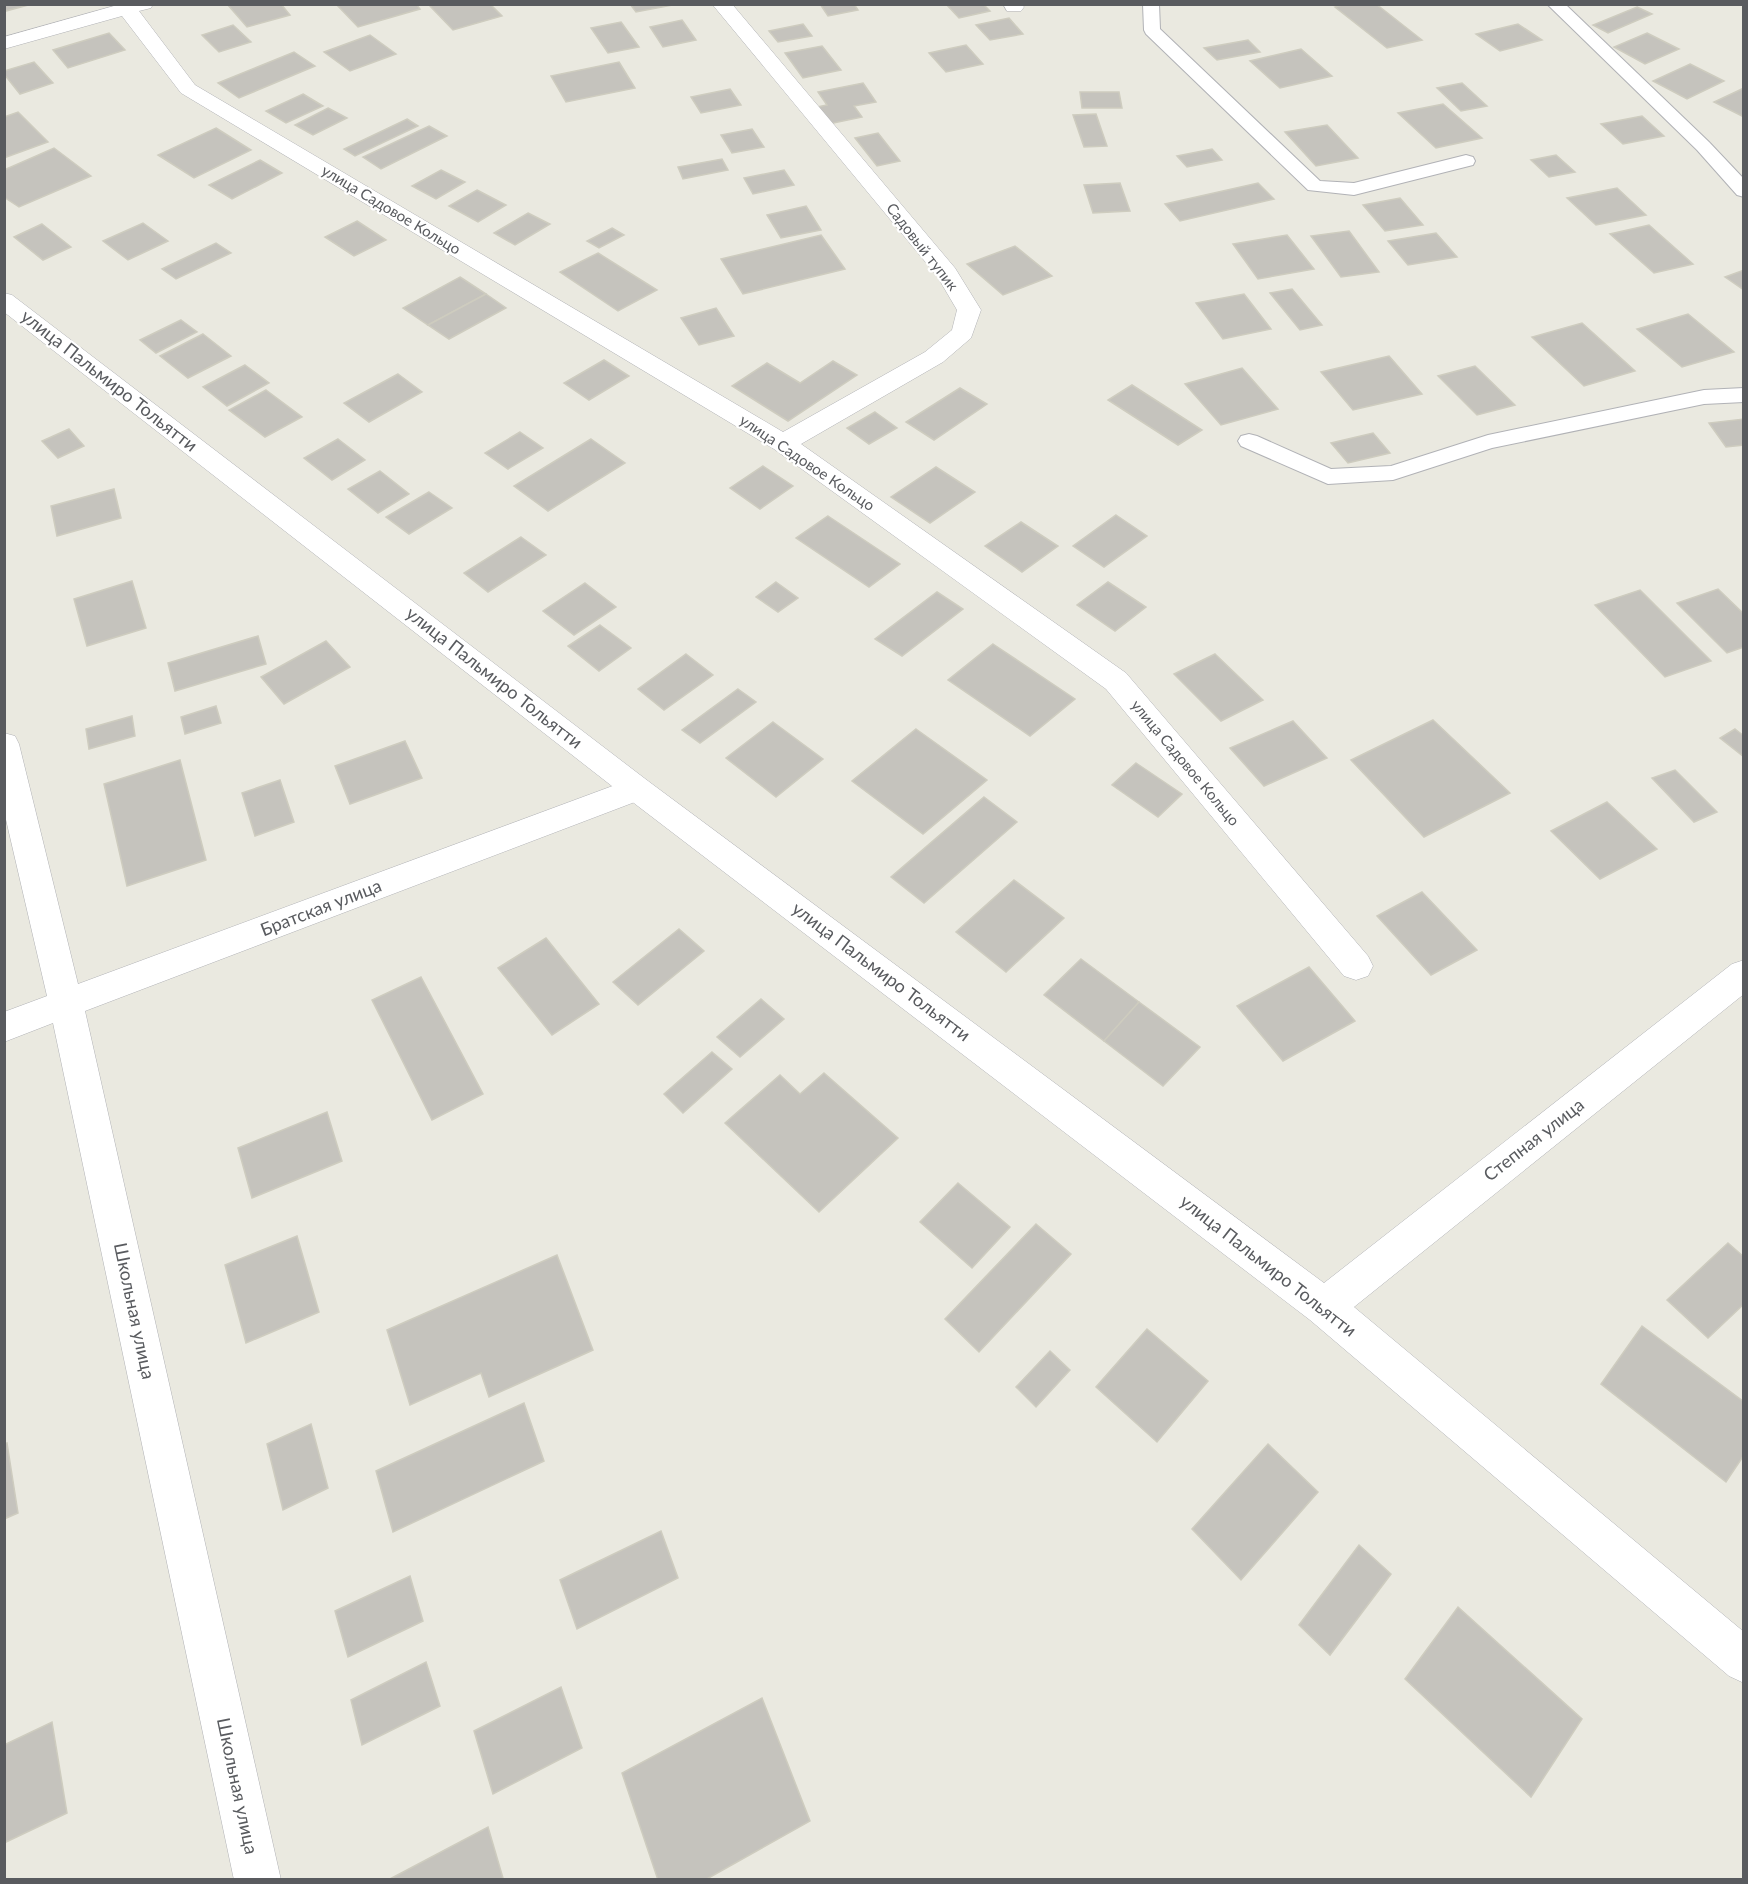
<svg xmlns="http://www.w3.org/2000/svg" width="1748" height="1884" viewBox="0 0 1748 1884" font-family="Lato,sans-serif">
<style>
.building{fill:#c5c3bd;stroke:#ceccbf;stroke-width:1.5}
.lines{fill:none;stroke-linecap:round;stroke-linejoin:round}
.service-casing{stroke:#b1b2b6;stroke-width:2}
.minor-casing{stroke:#b1b2b6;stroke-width:1}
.tertiary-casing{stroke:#b1b2b6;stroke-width:1}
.service{fill:#fff;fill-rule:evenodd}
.minor{fill:#fff;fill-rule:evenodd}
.tertiary{fill:#fff;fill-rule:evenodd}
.labels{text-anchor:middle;stroke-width:4.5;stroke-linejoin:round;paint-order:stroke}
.far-street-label{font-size:15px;fill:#595b5f;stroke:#fff}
.street-label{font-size:18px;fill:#595b5f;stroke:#fff}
</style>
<rect width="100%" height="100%" fill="#eae9e0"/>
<g class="building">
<path d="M 4,4 L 32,4 L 6,11 Z"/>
<path d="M 227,4 L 281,4 L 290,15 L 247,27 Z"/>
<path d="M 336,4 L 416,4 L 420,9 L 358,27 Z"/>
<path d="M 435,4 L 490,4 L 502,16 L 453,30 L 430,6 Z"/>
<path d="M 630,4 L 673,4 L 673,5 L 636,12 Z"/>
<path d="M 820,4 L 854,4 L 858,10 L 828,16 Z"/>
<path d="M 946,4 L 983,4 L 990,11 L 959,18 Z"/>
<path d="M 1345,4 L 1376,4 L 1422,40 L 1387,48 L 1335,7 Z"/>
<path d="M 1637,7 L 1652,14 L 1608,33 L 1593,25 Z"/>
<path d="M 1009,18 L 1023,34 L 990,40 L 976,25 Z"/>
<path d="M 682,20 L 696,40 L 663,47 L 650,27 Z"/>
<path d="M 621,22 L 639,47 L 608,53 L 591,28 Z"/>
<path d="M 803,24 L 812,36 L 778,42 L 769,31 Z"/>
<path d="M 1518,24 L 1542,40 L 1500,51 L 1476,34 Z"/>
<path d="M 233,25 L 251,42 L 219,52 L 202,35 Z"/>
<path d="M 109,33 L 125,50 L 68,68 L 53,50 Z"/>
<path d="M 1647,33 L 1679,49 L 1645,64 L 1614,47 Z"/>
<path d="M 370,35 L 396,54 L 350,71 L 324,52 Z"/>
<path d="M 1248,40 L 1260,52 L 1217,60 L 1204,48 Z"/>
<path d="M 966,45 L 983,64 L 946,72 L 929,53 Z"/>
<path d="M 822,46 L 841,70 L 803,78 L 785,53 Z"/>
<path d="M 1301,49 L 1332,76 L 1280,88 L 1250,61 Z"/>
<path d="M 294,52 L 315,66 L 239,98 L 218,83 Z"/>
<path d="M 34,62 L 53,83 L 20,94 L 4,74 L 4,71 Z"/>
<path d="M 619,62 L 635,88 L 566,102 L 551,76 Z"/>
<path d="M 1690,64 L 1724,81 L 1687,99 L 1653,81 Z"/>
<path d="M 863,83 L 876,102 L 854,106 L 862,117 L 829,124 L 817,107 L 827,105 L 818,92 Z"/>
<path d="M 1462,83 L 1487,106 L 1461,111 L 1437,88 Z"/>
<path d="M 1744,88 L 1744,117 L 1714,102 Z"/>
<path d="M 730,89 L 741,105 L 701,113 L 691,97 Z"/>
<path d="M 1080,92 L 1119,92 L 1122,108 L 1082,108 Z"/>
<path d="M 303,94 L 323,106 L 286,123 L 266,111 Z"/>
<path d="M 1443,104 L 1482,138 L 1436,148 L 1398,113 Z"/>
<path d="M 328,108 L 347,118 L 313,135 L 295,125 Z"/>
<path d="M 18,112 L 48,142 L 4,158 L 4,117 Z"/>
<path d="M 1096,114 L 1107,146 L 1084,147 L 1073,115 Z"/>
<path d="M 1642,116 L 1664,136 L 1623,144 L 1601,124 Z"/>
<path d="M 407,119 L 418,126 L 355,156 L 344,149 Z"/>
<path d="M 1327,125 L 1358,158 L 1316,166 L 1285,132 Z"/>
<path d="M 429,126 L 447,136 L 381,169 L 363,157 Z"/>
<path d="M 216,128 L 251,150 L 194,178 L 158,155 Z"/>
<path d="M 752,129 L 764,147 L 732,153 L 721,135 Z"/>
<path d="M 878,133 L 900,161 L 877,166 L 855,138 Z"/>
<path d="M 54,148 L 91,176 L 19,207 L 4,197 L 4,170 Z"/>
<path d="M 1212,149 L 1222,160 L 1187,167 L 1177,156 Z"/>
<path d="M 1556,155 L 1575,172 L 1549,177 L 1531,160 Z"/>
<path d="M 722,159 L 728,170 L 683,179 L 678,167 Z"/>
<path d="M 260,160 L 282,173 L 232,199 L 209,185 Z"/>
<path d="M 441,170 L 465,182 L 436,199 L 412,186 Z"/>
<path d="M 784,170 L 794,185 L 753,194 L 744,178 Z"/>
<path d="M 1120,183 L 1130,211 L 1093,213 L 1084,185 Z"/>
<path d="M 1258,183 L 1274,199 L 1180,221 L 1165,204 Z"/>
<path d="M 1617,188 L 1646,215 L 1596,225 L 1567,198 Z"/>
<path d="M 477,190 L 506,205 L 478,222 L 449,206 Z"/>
<path d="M 1400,198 L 1423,225 L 1385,231 L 1363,205 Z"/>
<path d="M 806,206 L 821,230 L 781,238 L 767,215 Z"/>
<path d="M 528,213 L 550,224 L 515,245 L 494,233 Z"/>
<path d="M 357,221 L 386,240 L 354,256 L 325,237 Z"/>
<path d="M 143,223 L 168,241 L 128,260 L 103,241 Z"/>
<path d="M 42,224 L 71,247 L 43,260 L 14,237 Z"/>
<path d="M 1649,225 L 1693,264 L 1654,273 L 1610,234 Z"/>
<path d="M 612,228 L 624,235 L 599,248 L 587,241 Z"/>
<path d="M 1349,231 L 1379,272 L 1341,277 L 1311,236 Z"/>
<path d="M 1436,233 L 1457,257 L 1408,265 L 1388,241 Z"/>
<path d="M 821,235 L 845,269 L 743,294 L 721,259 Z"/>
<path d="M 1287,235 L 1314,269 L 1258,279 L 1233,244 Z"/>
<path d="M 216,243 L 231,253 L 176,279 L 162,269 Z"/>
<path d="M 1015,246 L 1052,276 L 1003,295 L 967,264 Z"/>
<path d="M 598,253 L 657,290 L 618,311 L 560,272 Z"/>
<path d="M 1744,270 L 1744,290 L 1725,277 Z"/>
<path d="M 460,277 L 486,294 L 428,325 L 403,308 Z"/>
<path d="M 1292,289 L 1322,325 L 1300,330 L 1270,293 Z"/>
<path d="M 486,294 L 506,308 L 449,339 L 428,325 Z"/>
<path d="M 1244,294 L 1271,329 L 1223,339 L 1196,303 Z"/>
<path d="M 716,308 L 734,336 L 699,345 L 681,318 Z"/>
<path d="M 1688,314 L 1734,352 L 1682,367 L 1637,329 Z"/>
<path d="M 181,320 L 197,332 L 156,353 L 140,340 Z"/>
<path d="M 1582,323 L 1635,371 L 1584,386 L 1532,337 Z"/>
<path d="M 203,334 L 231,356 L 188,378 L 160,356 Z"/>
<path d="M 1389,356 L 1422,394 L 1353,410 L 1321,372 Z"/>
<path d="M 604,360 L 629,376 L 589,400 L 564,383 Z"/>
<path d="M 833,361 L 857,375 L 788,421 L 732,386 L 767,363 L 800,383 Z"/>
<path d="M 245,365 L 269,383 L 227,406 L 203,387 Z"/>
<path d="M 1475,366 L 1515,405 L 1477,415 L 1438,376 Z"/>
<path d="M 1242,368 L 1278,409 L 1221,425 L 1185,384 Z"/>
<path d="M 398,374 L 422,392 L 369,422 L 344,403 Z"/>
<path d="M 1132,385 L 1202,430 L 1178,445 L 1108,400 Z"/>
<path d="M 960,388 L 987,404 L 934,440 L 906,422 Z"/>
<path d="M 266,390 L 302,417 L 265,437 L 229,410 Z"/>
<path d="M 875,412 L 897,428 L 869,444 L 847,428 Z"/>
<path d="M 1744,419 L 1744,445 L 1726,447 L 1709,423 Z"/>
<path d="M 69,429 L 84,446 L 58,458 L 42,441 Z"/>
<path d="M 520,432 L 543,448 L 508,469 L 485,453 Z"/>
<path d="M 1373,433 L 1390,453 L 1348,463 L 1331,443 Z"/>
<path d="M 338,439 L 365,460 L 332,480 L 304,458 Z"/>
<path d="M 591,439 L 625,463 L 548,511 L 514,486 Z"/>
<path d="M 763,466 L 793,486 L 760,509 L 730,488 Z"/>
<path d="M 936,467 L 975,492 L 930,523 L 891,497 Z"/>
<path d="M 380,471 L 409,494 L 378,513 L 348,489 Z"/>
<path d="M 114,489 L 121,518 L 57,536 L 51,506 Z"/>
<path d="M 429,492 L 452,508 L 409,534 L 386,517 Z"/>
<path d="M 1116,515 L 1147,536 L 1104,567 L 1073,546 Z"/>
<path d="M 828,516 L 900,564 L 869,587 L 796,538 Z"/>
<path d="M 1021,522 L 1058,546 L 1022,572 L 985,546 Z"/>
<path d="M 521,537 L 546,555 L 488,592 L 464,573 Z"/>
<path d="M 132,581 L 146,628 L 87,646 L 74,599 Z"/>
<path d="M 776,582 L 798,598 L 778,612 L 756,597 Z"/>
<path d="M 1108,582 L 1146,607 L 1115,631 L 1077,605 Z"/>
<path d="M 585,583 L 616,607 L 574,635 L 543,611 Z"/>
<path d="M 1718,589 L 1744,614 L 1744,647 L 1727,653 L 1677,603 Z"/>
<path d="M 1640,590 L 1711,661 L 1665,677 L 1595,605 Z"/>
<path d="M 937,592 L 963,609 L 902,656 L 875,639 Z"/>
<path d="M 600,625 L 631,648 L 599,671 L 568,646 Z"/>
<path d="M 258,636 L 266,664 L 175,691 L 168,663 Z"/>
<path d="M 326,641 L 350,667 L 284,704 L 261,677 Z"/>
<path d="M 993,644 L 1075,699 L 1030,736 L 948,680 Z"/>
<path d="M 686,654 L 713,675 L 664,710 L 638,689 Z"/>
<path d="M 1215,654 L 1263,700 L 1221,721 L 1174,674 Z"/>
<path d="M 738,689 L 756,702 L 700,743 L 682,730 Z"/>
<path d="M 216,706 L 221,723 L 185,734 L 181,717 Z"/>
<path d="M 132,716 L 135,736 L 89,749 L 86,729 Z"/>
<path d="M 1433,720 L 1510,793 L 1424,837 L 1351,760 Z"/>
<path d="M 1293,721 L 1327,758 L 1264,786 L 1230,748 Z"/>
<path d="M 773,722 L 823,759 L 776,797 L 726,758 Z"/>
<path d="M 916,729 L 987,780 L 923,834 L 852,781 Z"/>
<path d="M 1735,729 L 1744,736 L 1744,757 L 1720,738 Z"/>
<path d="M 405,741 L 422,778 L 350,804 L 335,766 Z"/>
<path d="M 180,760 L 206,860 L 127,886 L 104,784 Z"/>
<path d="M 1136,763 L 1182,794 L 1158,817 L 1112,785 Z"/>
<path d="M 1675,770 L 1717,812 L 1694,822 L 1652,778 Z"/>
<path d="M 280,780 L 294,822 L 255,836 L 242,793 Z"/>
<path d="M 984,797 L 1017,822 L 924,903 L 891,877 Z"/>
<path d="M 1607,802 L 1657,849 L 1600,879 L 1551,831 Z"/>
<path d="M 1014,880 L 1064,918 L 1006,972 L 956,932 Z"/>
<path d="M 1422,892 L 1477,950 L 1431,975 L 1377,916 Z"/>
<path d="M 679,929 L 704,951 L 638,1005 L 613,982 Z"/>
<path d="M 546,938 L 599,1004 L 552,1035 L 498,968 Z"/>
<path d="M 1081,959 L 1139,1002 L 1104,1041 L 1044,995 Z"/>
<path d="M 1309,967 L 1355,1021 L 1283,1061 L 1237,1006 Z"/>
<path d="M 421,977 L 483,1094 L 432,1120 L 372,1000 Z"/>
<path d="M 761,999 L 784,1019 L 740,1057 L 717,1037 Z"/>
<path d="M 1139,1002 L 1200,1047 L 1163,1086 L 1104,1041 Z"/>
<path d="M 712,1052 L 732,1069 L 683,1113 L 664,1094 Z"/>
<path d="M 824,1073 L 898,1138 L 819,1212 L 725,1123 L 780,1075 L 800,1094 Z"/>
<path d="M 327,1112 L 342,1161 L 252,1198 L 238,1148 Z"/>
<path d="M 958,1183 L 1010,1227 L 972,1268 L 920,1222 Z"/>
<path d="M 1036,1224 L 1071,1254 L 979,1352 L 945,1319 Z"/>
<path d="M 297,1236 L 319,1312 L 246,1343 L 225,1265 Z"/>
<path d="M 1728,1243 L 1744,1257 L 1744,1304 L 1708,1338 L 1667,1300 Z"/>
<path d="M 557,1255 L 593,1350 L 489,1397 L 481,1373 L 410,1405 L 387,1330 Z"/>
<path d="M 1642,1326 L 1744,1402 L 1744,1455 L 1726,1482 L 1601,1384 Z"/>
<path d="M 1147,1329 L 1208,1381 L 1157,1442 L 1096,1387 Z"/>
<path d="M 1050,1351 L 1070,1370 L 1036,1407 L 1016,1387 Z"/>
<path d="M 524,1403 L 544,1461 L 393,1532 L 376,1471 Z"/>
<path d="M 311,1424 L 328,1488 L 283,1510 L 267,1444 Z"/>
<path d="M 7,1443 L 18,1513 L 4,1519 L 4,1444 Z"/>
<path d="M 1268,1444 L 1318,1492 L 1241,1580 L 1192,1529 Z"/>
<path d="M 661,1531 L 678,1578 L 577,1629 L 560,1580 Z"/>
<path d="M 1359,1545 L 1391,1574 L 1330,1655 L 1299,1625 Z"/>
<path d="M 410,1576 L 423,1621 L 348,1657 L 335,1611 Z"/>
<path d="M 1458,1607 L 1582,1719 L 1531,1797 L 1405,1679 Z"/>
<path d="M 426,1662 L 440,1706 L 362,1745 L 351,1700 Z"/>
<path d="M 561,1687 L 582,1748 L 493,1794 L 474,1731 Z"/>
<path d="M 762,1698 L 810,1821 L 705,1880 L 658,1880 L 622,1773 Z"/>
<path d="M 52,1722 L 67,1813 L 4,1843 L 4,1745 Z"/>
<path d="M 488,1827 L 503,1878 L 499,1880 L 388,1880 Z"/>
</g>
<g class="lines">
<defs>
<g id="service">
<path d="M 1143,4 L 1159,4 L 1160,29 L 1320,181 L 1354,183 L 1466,155 L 1473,157 L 1475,161 L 1473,165 L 1354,195 L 1308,190 L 1146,34 L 1144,30 Z"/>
<path d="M 1547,4 L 1565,4 L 1709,142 L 1744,179 L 1744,197 L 1737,195 L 1697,150 Z"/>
<path d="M 1744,388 L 1744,402 L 1704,404 L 1492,448 L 1393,480 L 1328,484 L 1241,446 L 1238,441 L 1241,436 L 1249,434 L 1257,436 L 1331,469 L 1391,466 L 1488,435 L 1704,390 Z"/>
</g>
<g id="minor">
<path d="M 121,4 L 153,4 L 151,8 L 139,11 L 195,85 L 783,432 L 925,352 L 952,330 L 957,310 L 937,276 L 712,4 L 732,4 L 955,268 L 981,310 L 971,338 L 943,362 L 801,444 L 1126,673 L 1368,956 L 1373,966 L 1368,976 L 1356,980 L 1344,976 L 1106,689 L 774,449 L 181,93 L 122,16 L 4,49 L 4,37 Z"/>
<path d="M 1003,4 L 1022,4 L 1024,7 L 1021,11 L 1007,11 Z"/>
<path d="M 4,733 L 15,736 L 19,744 L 78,984 L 626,781 L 637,777 L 648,781 L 652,789 L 648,797 L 85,1011 L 281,1880 L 234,1880 L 53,1023 L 4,1042 L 4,1012 L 47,996 L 4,811 Z"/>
</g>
<path id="tertiary" d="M 4,293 L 12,295 L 648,781 L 1324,1283 L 1732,964 L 1744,960 L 1744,994 L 1354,1307 L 1744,1632 L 1744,1683 L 1729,1676 L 1310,1320 L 626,797 L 4,312 Z"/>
</defs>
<use href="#service" class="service-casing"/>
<use href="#minor" class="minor-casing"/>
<use href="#tertiary" class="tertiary-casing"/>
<use href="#service" class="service"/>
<use href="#minor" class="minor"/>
<use href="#tertiary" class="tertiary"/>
</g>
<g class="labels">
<g class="far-street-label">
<text transform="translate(391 210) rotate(31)" y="5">улица Садовое Кольцо</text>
<text transform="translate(922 247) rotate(52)" y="5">Садовый тупик</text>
<text transform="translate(807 463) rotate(34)" y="5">улица Садовое Кольцо</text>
<text transform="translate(1185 763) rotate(50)" y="5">улица Садовое Кольцо</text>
</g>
<g class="street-label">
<text transform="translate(109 381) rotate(38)" y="6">улица Пальмиро Тольятти</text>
<text transform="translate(494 678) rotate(38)" y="6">улица Пальмиро Тольятти</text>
<text transform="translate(321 908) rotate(-21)" y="6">Братская улица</text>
<text transform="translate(881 972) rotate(37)" y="6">улица Пальмиро Тольятти</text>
<text transform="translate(1534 1140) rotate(-38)" y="6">Степная улица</text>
<text transform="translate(1268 1266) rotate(38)" y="6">улица Пальмиро Тольятти</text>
<text transform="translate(134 1311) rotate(78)" y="6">Школьная улица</text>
<text transform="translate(237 1786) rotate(78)" y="6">Школьная улица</text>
</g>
</g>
<rect width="1748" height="1884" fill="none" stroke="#595b5f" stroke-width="12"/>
</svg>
